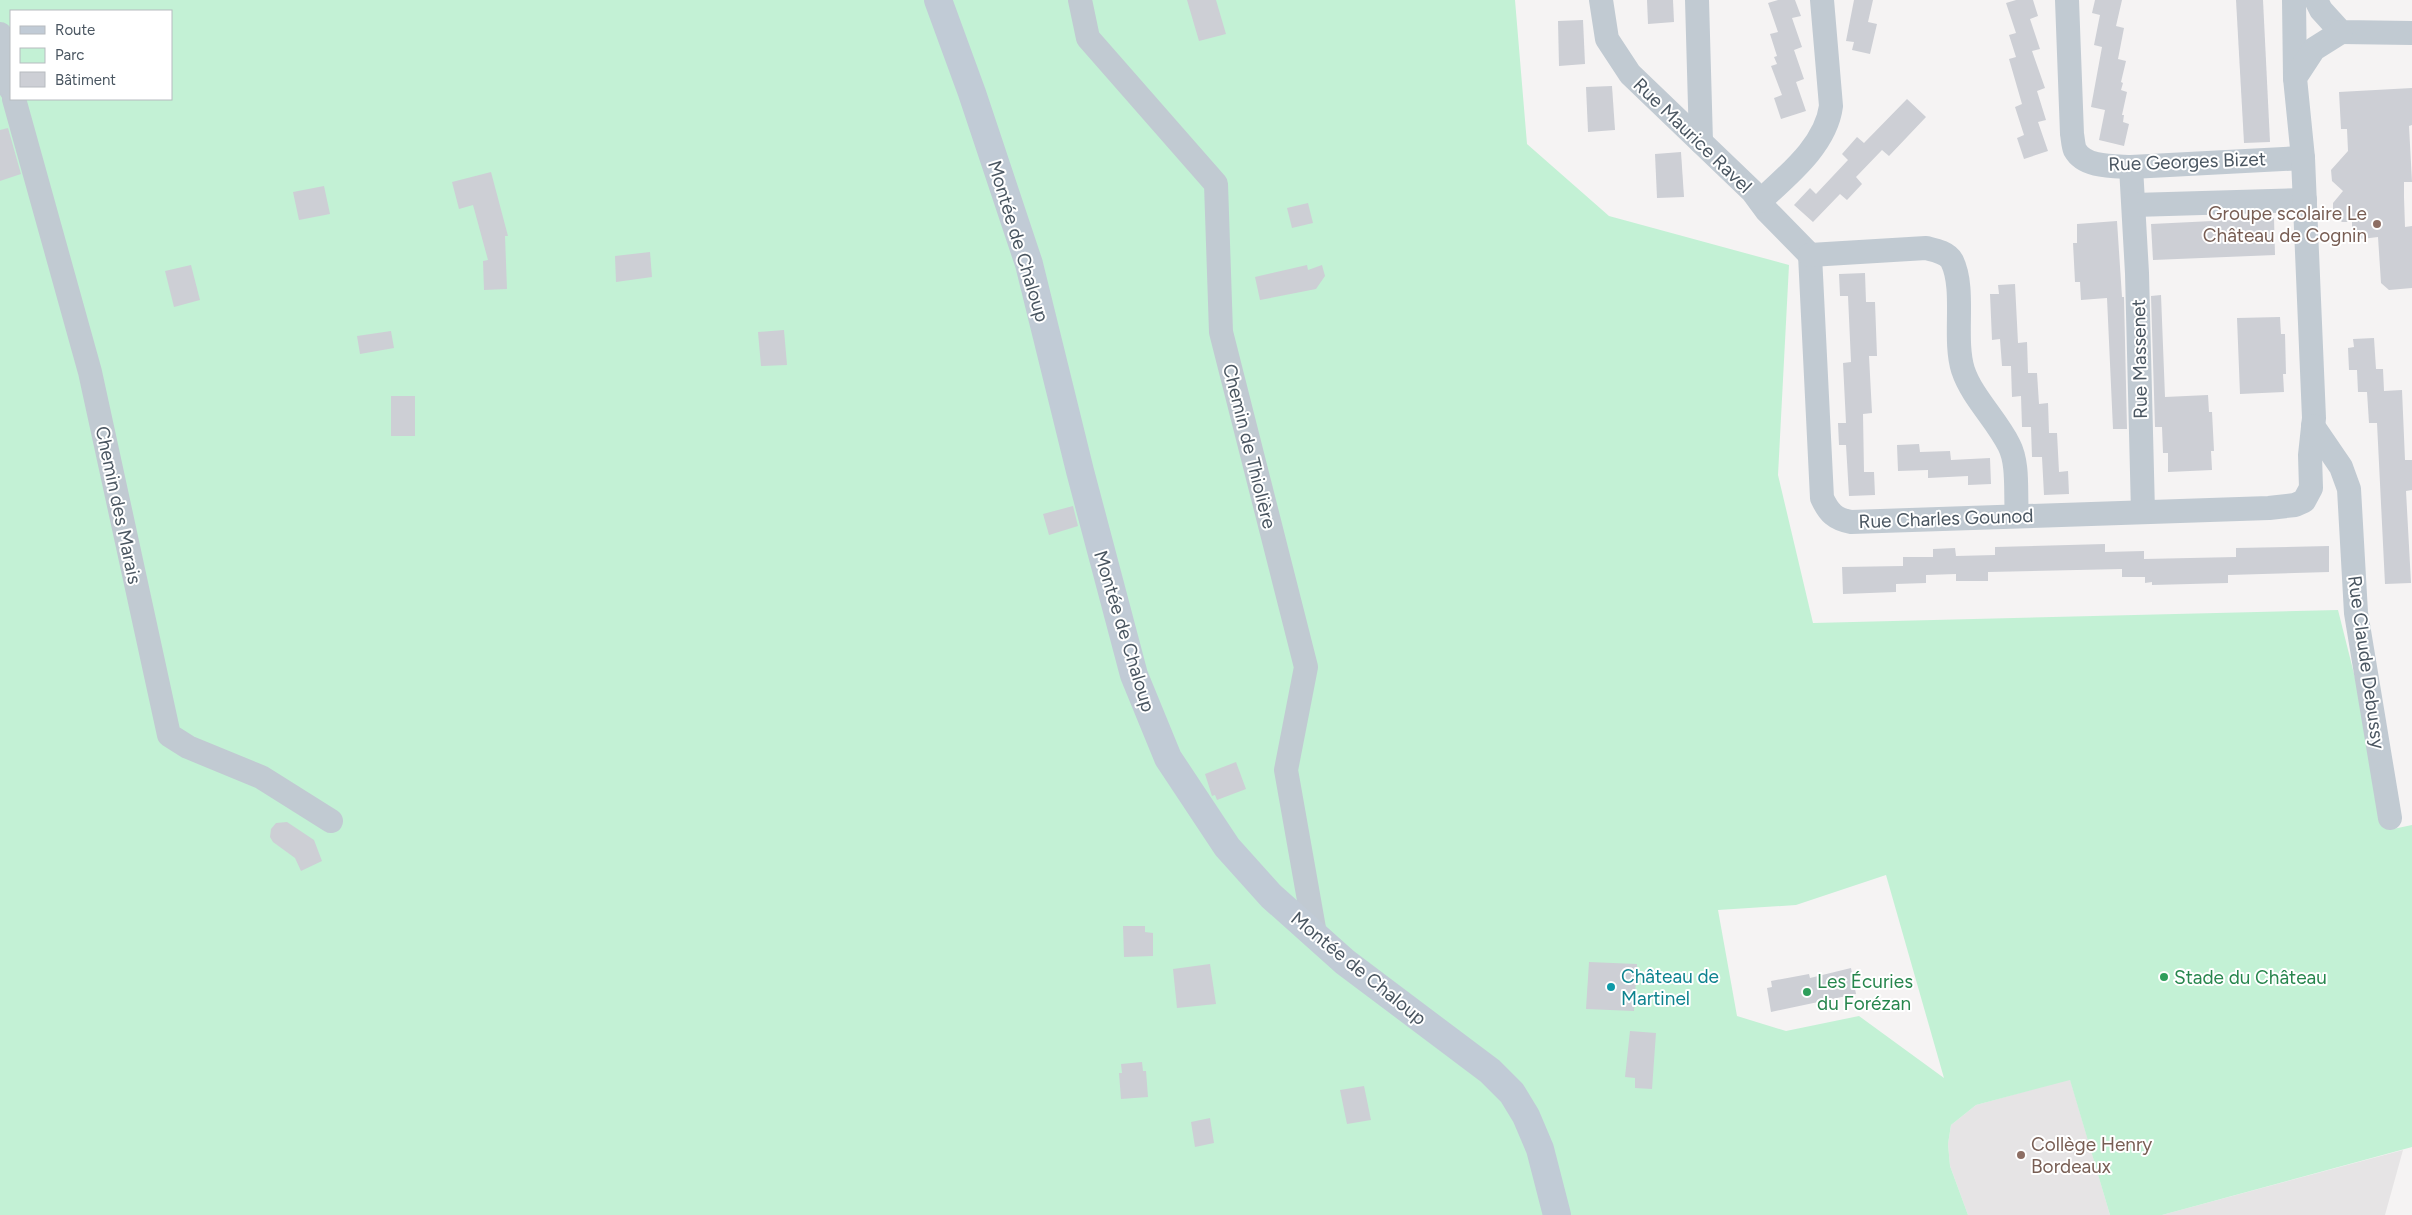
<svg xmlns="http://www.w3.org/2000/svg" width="2412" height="1215" viewBox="0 0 2412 1215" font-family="Figtree,sans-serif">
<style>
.education{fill:#e6e4e5}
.green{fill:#c3f1d5;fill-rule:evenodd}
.building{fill:#cdcfd5}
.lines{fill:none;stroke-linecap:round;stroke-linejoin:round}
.minor{stroke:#c1cad2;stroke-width:24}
.secondary{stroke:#c1cbd6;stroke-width:28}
.education-dot{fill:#8d6e63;stroke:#fff;stroke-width:2}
.leisure-dot{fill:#2e9e5b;stroke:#fff;stroke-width:2}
.culture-dot{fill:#0f9aa8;stroke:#fff;stroke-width:2}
.labels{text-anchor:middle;stroke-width:4;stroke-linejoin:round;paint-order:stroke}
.street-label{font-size:19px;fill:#4a5661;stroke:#fff}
.education-label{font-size:19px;fill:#785e54;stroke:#fff;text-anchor:end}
.culture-label{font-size:19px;fill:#0d838f;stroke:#fff;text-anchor:start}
.leisure-label{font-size:19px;fill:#27864d;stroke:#fff;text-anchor:start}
</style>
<rect width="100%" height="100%" fill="#f5f3f3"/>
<g class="education">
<path d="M 2070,1079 L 2110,1215 L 1968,1215 L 1950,1166 L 1948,1144 L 1951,1125 L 1976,1105 Z"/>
<path d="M 2403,1150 L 2385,1215 L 2162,1215 Z"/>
</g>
<path class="green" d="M 0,0 L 1515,0 L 1527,144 L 1609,216 L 1789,265 L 1778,475 L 1813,623 L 2338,610 L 2393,829 L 2412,825 L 2412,1147 L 2162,1215 L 2110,1215 L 2070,1080 L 1976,1105 L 1951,1125 L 1948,1144 L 1950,1166 L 1968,1215 L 0,1215 ZM 11,11 L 171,11 L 171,99 L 11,99 ZM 1886,875 L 1944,1078 L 1859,1016 L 1786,1031 L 1737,1016 L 1718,910 L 1796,905 Z"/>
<g class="building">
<path d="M 1187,0 L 1216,0 L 1226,34 L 1199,41 Z"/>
<path d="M 1647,0 L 1673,0 L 1674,22 L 1648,24 Z"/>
<path d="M 1778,0 L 1795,0 L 1801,16 L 1792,18 L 1802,47 L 1794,50 L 1804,79 L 1796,82 L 1806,111 L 1781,119 L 1774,98 L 1782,95 L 1771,66 L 1777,64 L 1774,57 L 1777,56 L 1770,34 L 1778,32 L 1768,3 Z"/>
<path d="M 1854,0 L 1873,0 L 1868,22 L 1877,24 L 1870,54 L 1852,50 L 1854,42 L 1846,41 Z"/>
<path d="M 2016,0 L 2033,0 L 2038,16 L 2030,19 L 2040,49 L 2032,51 L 2045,88 L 2037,91 L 2046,120 L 2038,122 L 2048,151 L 2024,159 L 2017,138 L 2024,135 L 2015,107 L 2022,104 L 2009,59 L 2016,57 L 2009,35 L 2016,33 L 2006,3 Z"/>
<path d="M 2095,0 L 2122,0 L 2116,26 L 2124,28 L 2118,59 L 2126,61 L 2121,82 L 2123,83 L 2121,90 L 2127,92 L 2122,115 L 2124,115 L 2123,122 L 2129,124 L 2124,146 L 2099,140 L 2105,110 L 2091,107 L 2102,47 L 2094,45 L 2100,15 L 2092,13 Z"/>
<path d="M 2236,0 L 2263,0 L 2270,142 L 2244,143 Z"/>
<path d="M 1583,20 L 1585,64 L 1559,66 L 1558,21 Z"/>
<path d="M 1612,86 L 1615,130 L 1588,132 L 1586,87 Z"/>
<path d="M 2412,88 L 2412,125 L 2409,126 L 2412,182 L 2404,182 L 2404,197 L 2405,227 L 2412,226 L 2412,288 L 2389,290 L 2381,283 L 2378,237 L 2362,239 L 2352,230 L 2352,222 L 2342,222 L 2333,214 L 2333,203 L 2343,191 L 2332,181 L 2331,170 L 2348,151 L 2347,129 L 2341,129 L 2339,92 Z"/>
<path d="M 1907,99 L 1926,117 L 1889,156 L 1882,150 L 1856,177 L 1862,184 L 1847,200 L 1840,194 L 1813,222 L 1794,205 L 1810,188 L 1816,194 L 1848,160 L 1842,154 L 1857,137 L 1864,143 Z"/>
<path d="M 8,128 L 21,174 L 0,181 L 0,130 Z"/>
<path d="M 1681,152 L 1684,197 L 1657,198 L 1655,154 Z"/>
<path d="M 491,172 L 508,236 L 505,236 L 507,289 L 484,290 L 483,261 L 488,260 L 473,205 L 459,209 L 452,182 Z"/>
<path d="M 324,186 L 330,214 L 299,220 L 293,192 Z"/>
<path d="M 1308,203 L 1313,223 L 1292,228 L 1287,208 Z"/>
<path d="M 2274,218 L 2275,255 L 2153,260 L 2151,224 Z"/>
<path d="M 2117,221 L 2122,297 L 2124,297 L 2127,429 L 2113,429 L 2107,298 L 2081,300 L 2080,282 L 2075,282 L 2073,243 L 2077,243 L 2077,224 Z"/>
<path d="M 650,252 L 652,277 L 616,282 L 615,256 Z"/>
<path d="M 191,265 L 200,300 L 174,307 L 165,271 Z"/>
<path d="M 1307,265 L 1308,270 L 1322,265 L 1325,276 L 1316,289 L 1260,300 L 1255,277 Z"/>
<path d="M 1865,273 L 1866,302 L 1875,302 L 1877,356 L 1869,356 L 1872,413 L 1863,414 L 1864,472 L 1874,472 L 1875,495 L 1849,496 L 1846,445 L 1839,445 L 1838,423 L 1846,423 L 1843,363 L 1851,362 L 1848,296 L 1840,296 L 1839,274 Z"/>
<path d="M 2015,284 L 2018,343 L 2027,342 L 2028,373 L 2037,373 L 2039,404 L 2048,403 L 2049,433 L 2057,433 L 2059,472 L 2068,471 L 2069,494 L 2044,495 L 2042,457 L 2032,457 L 2031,427 L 2022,427 L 2021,396 L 2012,397 L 2011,366 L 2002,366 L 2000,339 L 1992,340 L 1990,294 L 1999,294 L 1998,285 Z"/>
<path d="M 2161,295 L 2165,397 L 2208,395 L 2209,412 L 2212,412 L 2214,451 L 2211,451 L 2212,470 L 2168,472 L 2168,453 L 2163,453 L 2162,427 L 2155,427 L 2151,296 Z"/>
<path d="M 2280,317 L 2281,334 L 2285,334 L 2286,374 L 2283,374 L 2284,392 L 2240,394 L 2237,318 Z"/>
<path d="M 784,330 L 787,365 L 761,366 L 758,332 Z"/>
<path d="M 391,331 L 394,348 L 360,354 L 357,336 Z"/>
<path d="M 2374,338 L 2376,369 L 2383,369 L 2384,391 L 2402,390 L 2405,460 L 2412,460 L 2412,490 L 2406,491 L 2411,583 L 2385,584 L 2377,423 L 2369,423 L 2367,392 L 2358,392 L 2357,370 L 2349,370 L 2348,348 L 2354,347 L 2353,339 Z"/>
<rect x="391" y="396" width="24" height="40"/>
<path d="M 1919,444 L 1920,452 L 1950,451 L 1951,460 L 1990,458 L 1991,484 L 1968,485 L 1968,476 L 1928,478 L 1928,470 L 1898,471 L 1897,445 Z"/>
<path d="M 1073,506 L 1078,526 L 1049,535 L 1043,514 Z"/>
<path d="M 2105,544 L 2105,552 L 2144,551 L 2144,559 L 2236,557 L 2236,548 L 2329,546 L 2329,572 L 2228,575 L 2228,583 L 2152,585 L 2152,582 L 2145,583 L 2145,577 L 2122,577 L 2122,569 L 1988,572 L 1988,581 L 1956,581 L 1956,574 L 1926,575 L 1926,583 L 1896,584 L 1896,592 L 1843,594 L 1842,567 L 1903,566 L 1903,557 L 1933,557 L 1933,549 L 1955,548 L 1956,556 L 1995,555 L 1995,547 Z"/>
<path d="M 1236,762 L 1246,789 L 1217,800 L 1215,795 L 1212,796 L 1205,774 Z"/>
<path d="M 287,822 L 314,840 L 322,861 L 301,871 L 295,858 L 273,842 L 270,837 L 271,829 L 276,823 Z"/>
<path d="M 1123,926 L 1145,926 L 1145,932 L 1153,933 L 1153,956 L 1124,957 Z"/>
<path d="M 1589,962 L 1637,964 L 1634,1011 L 1586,1009 Z"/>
<path d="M 1210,964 L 1216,1004 L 1177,1008 L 1173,969 Z"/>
<path d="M 1851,968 L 1856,994 L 1771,1012 L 1767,988 L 1772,987 L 1771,981 L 1809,974 L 1810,978 Z"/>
<path d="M 1630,1031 L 1656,1033 L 1652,1089 L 1635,1088 L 1635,1078 L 1625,1077 Z"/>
<path d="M 1142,1062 L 1143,1071 L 1146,1071 L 1148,1097 L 1121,1099 L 1119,1073 L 1122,1073 L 1121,1064 Z"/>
<path d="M 1364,1086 L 1371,1120 L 1347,1124 L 1340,1090 Z"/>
<path d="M 1210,1118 L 1214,1143 L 1195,1147 L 1191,1122 Z"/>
</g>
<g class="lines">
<g class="minor">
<path d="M 1080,0 L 1088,38 L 1216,184 L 1221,332 L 1306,667 L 1286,770 L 1315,934"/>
<path d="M 1601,0 L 1607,39 L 1630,74 L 1752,191 L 1766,210 L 1810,255"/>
<path d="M 1697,0 L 1701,142"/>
<path d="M 2067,0 L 2072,134 C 2073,139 2073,145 2075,150 C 2085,168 2114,166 2131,167 L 2303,158"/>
<path d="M 2294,0 L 2295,78"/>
<path d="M 2316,0 L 2321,10 L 2341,32 L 2412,33"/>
<path d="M 0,34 L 5,67 L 11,90"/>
<path d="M 14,99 L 90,372 L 169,735 L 188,747 L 261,777 L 331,821"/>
<path d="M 2131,167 L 2137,273 L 2143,512"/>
<path d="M 1760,201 C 1788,175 1826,145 1831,106 L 1822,0"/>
<path d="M 2134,205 L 2305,200"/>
<path d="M 1810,255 L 1822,498 C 1829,513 1835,519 1851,522 L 2269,508 L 2295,505 L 2304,501 L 2311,488 L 2310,455 L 2314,418 L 2303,158 L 2295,78 L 2314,49 L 2341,32"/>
<path d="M 1810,255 L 1926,248 C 1934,250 1947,252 1952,261 C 1966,290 1953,338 1963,370 C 1972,397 1996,419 2009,445 C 2019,464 2015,494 2017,516"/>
<path d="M 2313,426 L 2341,467 L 2349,489 L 2356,613 L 2390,818"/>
</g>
<path class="secondary" d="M 938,0 L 972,93 L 1029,264 L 1080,471 L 1134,675 L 1168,758 L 1227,847 L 1271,896 L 1345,962 L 1490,1071 L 1512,1093 L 1526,1116 L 1540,1149 L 1557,1215"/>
</g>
<g class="education-dot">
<circle cx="2377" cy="224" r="5"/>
<circle cx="2021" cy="1155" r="5"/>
</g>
<g class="leisure-dot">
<circle cx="2164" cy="977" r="5"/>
<circle cx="1807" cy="992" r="5"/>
</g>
<circle class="culture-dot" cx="1611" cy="987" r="5"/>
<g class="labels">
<g class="street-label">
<text transform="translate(1693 135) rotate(44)" y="7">Rue Maurice Ravel</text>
<text transform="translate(2187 161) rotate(-2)" y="7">Rue Georges Bizet</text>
<text transform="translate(1019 241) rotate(73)" y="7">Montée de Chaloup</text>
<text transform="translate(2139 359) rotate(-91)" y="7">Rue Massenet</text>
<text transform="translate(1250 446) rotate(76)" y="7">Chemin de Thiolière</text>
<text transform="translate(119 505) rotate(78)" y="7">Chemin des Marais</text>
<text transform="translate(1946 518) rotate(-2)" y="7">Rue Charles Gounod</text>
<text transform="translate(1125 631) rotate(73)" y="7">Montée de Chaloup</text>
<text transform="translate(2367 662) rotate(82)" y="7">Rue Claude Debussy</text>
<text transform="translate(1359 968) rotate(39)" y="7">Montée de Chaloup</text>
</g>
<g class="education-label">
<text x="2367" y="220">Groupe scolaire Le<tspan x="2367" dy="22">Château de Cognin</tspan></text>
<text x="2031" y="1151" text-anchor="start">Collège Henry<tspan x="2031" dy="22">Bordeaux</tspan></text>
</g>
<g class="culture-label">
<text x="1621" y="983">Château de<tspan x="1621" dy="22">Martinel</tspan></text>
</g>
<g class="leisure-label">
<text x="2174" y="984">Stade du Château</text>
<text x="1817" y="988">Les Écuries<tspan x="1817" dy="22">du Forézan</tspan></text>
</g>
</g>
<rect x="10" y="10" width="162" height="90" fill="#ffffff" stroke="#b7bbc0"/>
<rect x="20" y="26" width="25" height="8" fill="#c1cbd6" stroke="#b7bbc0"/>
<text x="55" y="35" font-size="15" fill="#4a5661">Route</text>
<rect x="20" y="48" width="25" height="15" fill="#c3f1d5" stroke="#b7bbc0"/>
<text x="55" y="60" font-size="15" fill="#4a5661">Parc</text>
<rect x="20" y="72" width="25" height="15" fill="#cdcfd5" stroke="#b7bbc0"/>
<text x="55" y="85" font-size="15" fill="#4a5661">Bâtiment</text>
</svg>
